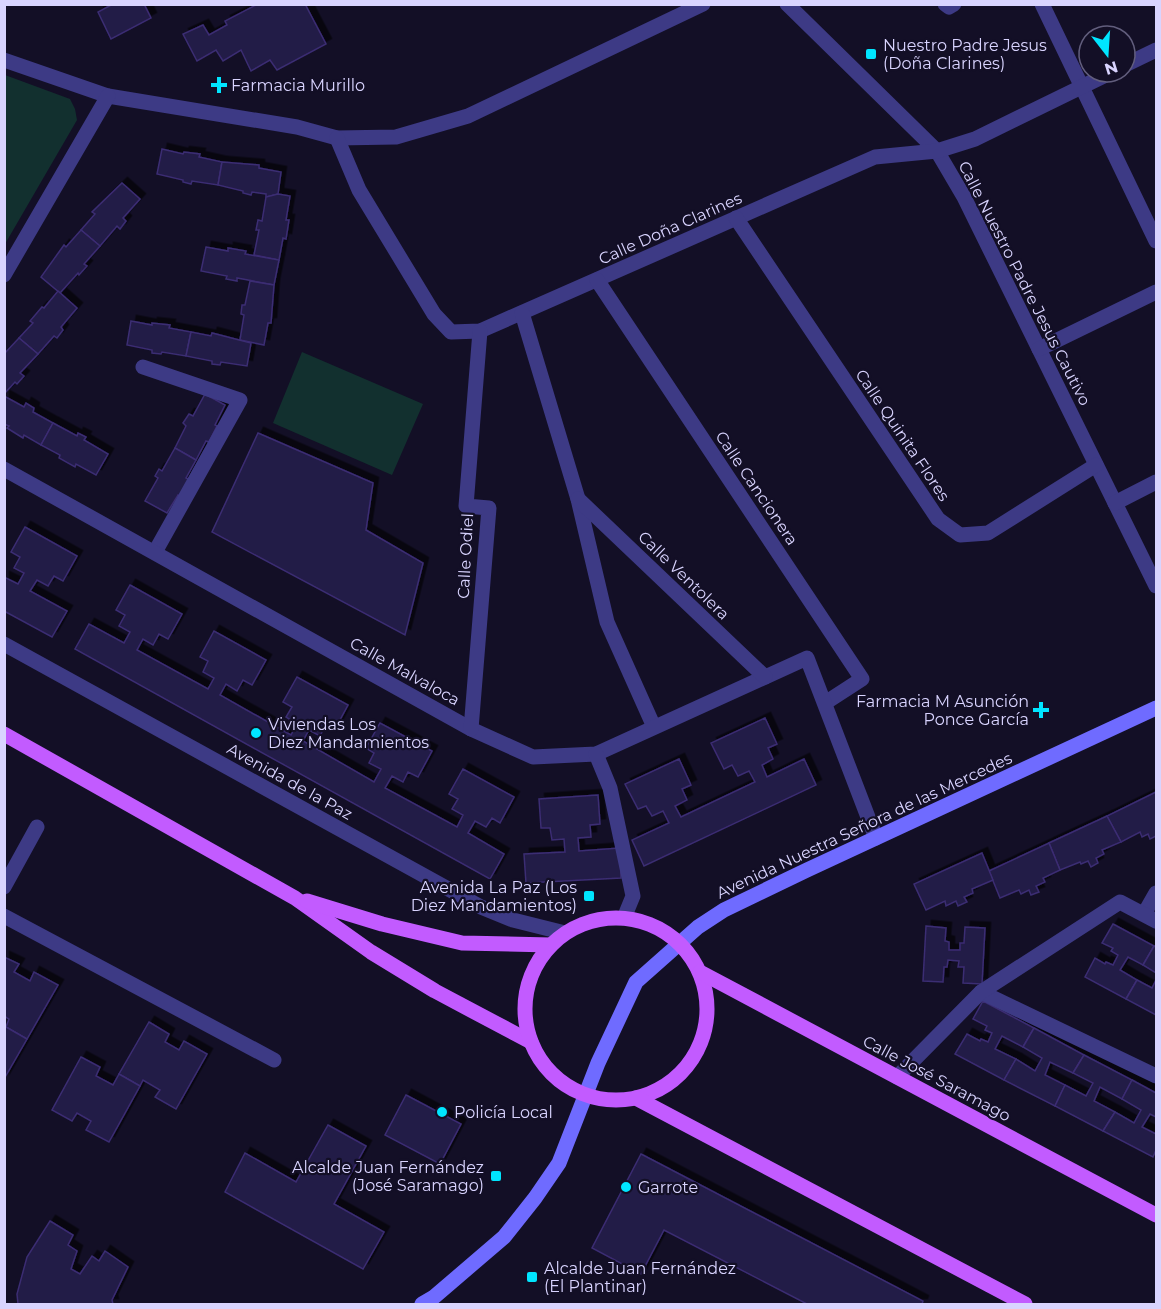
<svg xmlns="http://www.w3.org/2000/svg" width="1161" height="1309" viewBox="0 0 1161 1309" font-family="Montserrat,sans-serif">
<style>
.green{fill:#12302f}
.building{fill:#241b47;stroke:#3b2d73;stroke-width:1.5;filter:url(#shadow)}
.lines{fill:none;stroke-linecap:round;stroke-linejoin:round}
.street{stroke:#3d3a85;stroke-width:15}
.secondary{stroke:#6f6bff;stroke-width:15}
.primary{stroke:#c25bff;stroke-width:15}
.poi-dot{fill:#00e5ff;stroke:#130f26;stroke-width:2}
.labels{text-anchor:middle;stroke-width:4.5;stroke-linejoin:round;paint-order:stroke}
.poi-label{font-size:16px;fill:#d9d4ff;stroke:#130f26;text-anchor:start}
.street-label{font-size:16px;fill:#d9d4ff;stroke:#130f26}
</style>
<defs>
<filter id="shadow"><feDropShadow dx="5.5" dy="-5.5" stdDeviation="0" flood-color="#0009"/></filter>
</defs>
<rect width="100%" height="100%" fill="#130f26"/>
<g class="green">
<path d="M 5,75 L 70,99 L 75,109 L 77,120 L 5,244 Z"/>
<path d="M 302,352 L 423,404 L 392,475 L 273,423 Z"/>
</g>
<g class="building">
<path d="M 113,4 L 144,4 L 151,18 L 111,39 L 98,12 Z"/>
<path d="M 258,4 L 305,4 L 326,44 L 277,70 L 270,60 L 251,71 L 241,50 L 223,61 L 216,50 L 197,61 L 183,34 L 203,25 L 209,35 L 227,25 L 225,21 Z"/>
<path d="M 162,149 L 183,154 L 184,152 L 200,154 L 199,157 L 222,162 L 218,185 L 192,181 L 191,184 L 183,182 L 183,180 L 157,174 Z"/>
<path d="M 222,162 L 259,165 L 259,168 L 281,172 L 278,194 L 266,197 L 266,194 L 252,192 L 251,195 L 243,193 L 243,191 L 218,185 Z"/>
<path d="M 122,183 L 140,199 L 123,218 L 126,221 L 120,229 L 117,226 L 100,246 L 81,230 L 95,214 L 92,212 Z"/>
<path d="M 278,194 L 290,196 L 286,220 L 289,220 L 286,239 L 283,238 L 279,260 L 254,255 L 259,230 L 256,230 L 258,220 L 262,221 L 266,197 Z"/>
<path d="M 81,230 L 100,246 L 84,264 L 87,266 L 79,275 L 78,273 L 60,293 L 41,277 L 64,245 L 66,247 Z"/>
<path d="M 206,247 L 228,251 L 228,248 L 246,251 L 245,254 L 279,260 L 274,285 L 237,278 L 237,281 L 226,279 L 227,276 L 201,271 Z"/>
<path d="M 250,281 L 274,285 L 271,323 L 268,323 L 264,345 L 240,340 L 244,315 L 241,314 L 242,305 L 245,305 Z"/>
<path d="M 58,291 L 77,308 L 61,327 L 63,330 L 57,338 L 54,336 L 38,354 L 19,338 L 33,323 L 30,321 L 42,307 L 44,308 Z"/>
<path d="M 131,321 L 152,325 L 152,323 L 170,325 L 169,328 L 191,332 L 186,356 L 162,352 L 161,354 L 152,353 L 152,350 L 127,345 Z"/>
<path d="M 191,332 L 211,336 L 212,333 L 251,343 L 247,366 L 221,362 L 220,365 L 212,364 L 212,361 L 186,356 Z"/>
<path d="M 19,338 L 38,354 L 20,373 L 24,376 L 17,384 L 15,382 L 4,394 L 4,354 Z"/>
<path d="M 205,394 L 225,405 L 215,425 L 217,426 L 209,442 L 206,441 L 196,460 L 175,448 L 186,426 L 183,423 L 189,414 L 193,416 Z"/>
<path d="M 4,396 L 24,407 L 26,403 L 34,408 L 33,412 L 53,423 L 41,445 L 24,435 L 23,438 L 7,428 L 9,426 L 4,424 Z"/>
<path d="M 53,423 L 77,436 L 78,433 L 86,437 L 84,440 L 108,454 L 96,475 L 76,464 L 75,467 L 59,458 L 60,455 L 41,445 Z"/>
<path d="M 258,433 L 373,483 L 366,530 L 423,563 L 405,635 L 212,532 Z"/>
<path d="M 175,448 L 196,460 L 186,478 L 190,480 L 181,497 L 178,495 L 167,513 L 145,501 L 158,478 L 155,476 L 159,469 L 162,471 Z"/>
<path d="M 25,527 L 77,556 L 63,581 L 54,576 L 48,586 L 37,580 L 30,591 L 67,611 L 52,637 L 4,611 L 4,577 L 18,584 L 24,573 L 14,568 L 20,557 L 11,552 Z"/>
<path d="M 130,585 L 182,614 L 168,639 L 159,634 L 153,645 L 143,639 L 137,650 L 208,689 L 214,678 L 203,672 L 208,661 L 200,657 L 214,631 L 266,660 L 252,685 L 243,680 L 237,691 L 226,684 L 220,695 L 291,735 L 297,724 L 286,717 L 292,707 L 283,702 L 297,677 L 348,705 L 334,731 L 325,726 L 320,736 L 309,730 L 303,741 L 374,782 L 381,769 L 369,763 L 374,753 L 366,748 L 380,723 L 432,751 L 418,777 L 408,772 L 403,782 L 392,776 L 385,788 L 457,827 L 463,815 L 452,809 L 458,799 L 449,794 L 463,769 L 514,797 L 500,823 L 492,818 L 486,827 L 475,821 L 468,833 L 504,854 L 490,879 L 75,649 L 89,624 L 124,643 L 130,632 L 119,626 L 125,615 L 116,610 Z"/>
<path d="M 765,718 L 777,744 L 768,748 L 773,759 L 762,765 L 767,777 L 804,759 L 816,785 L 644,866 L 632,840 L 669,823 L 663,811 L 652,816 L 646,806 L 638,809 L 625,784 L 679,759 L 691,785 L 682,789 L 687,800 L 675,806 L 681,817 L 755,782 L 749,771 L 738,776 L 732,765 L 724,769 L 711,743 Z"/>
<path d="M 1156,792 L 1156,836 L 1150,839 L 1148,834 L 1142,837 L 1140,832 L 1121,842 L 1107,816 Z"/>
<path d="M 598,795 L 600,824 L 590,825 L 591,837 L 578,838 L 579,851 L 620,848 L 621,878 L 526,883 L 524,854 L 565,852 L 564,839 L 552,840 L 550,828 L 541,828 L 539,799 Z"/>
<path d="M 1107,816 L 1121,842 L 1102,850 L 1104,854 L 1096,858 L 1098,863 L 1091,867 L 1088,861 L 1081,864 L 1080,862 L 1060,870 L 1049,843 Z"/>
<path d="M 1049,843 L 1060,870 L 1043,878 L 1045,882 L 1036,886 L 1039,892 L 1031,895 L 1029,890 L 1021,894 L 1019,890 L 1000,898 L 989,871 Z"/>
<path d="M 982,853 L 993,880 L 972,889 L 973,893 L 964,897 L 967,902 L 958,906 L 956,901 L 946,906 L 945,901 L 926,910 L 914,884 Z"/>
<path d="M 1113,924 L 1154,946 L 1143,965 L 1128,957 L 1120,970 L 1137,980 L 1126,999 L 1085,977 L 1095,958 L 1105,964 L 1106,962 L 1113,965 L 1118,955 L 1111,951 L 1113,948 L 1102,943 Z"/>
<path d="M 926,926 L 946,928 L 945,941 L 949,942 L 949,950 L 960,950 L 960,943 L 964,943 L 965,927 L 985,928 L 982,984 L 963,983 L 964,967 L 958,967 L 959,961 L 948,960 L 947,967 L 944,967 L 943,982 L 923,981 Z"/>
<path d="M 1154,946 L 1156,947 L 1156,973 L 1143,965 Z"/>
<path d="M 4,957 L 19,964 L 14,972 L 30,981 L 34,972 L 58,985 L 27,1039 L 6,1027 L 9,1019 L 4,1016 Z"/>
<path d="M 1137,980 L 1152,988 L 1156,980 L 1156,1015 L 1126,999 Z"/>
<path d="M 983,1001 L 1034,1028 L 1023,1047 L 1002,1036 L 995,1049 L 1016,1059 L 1004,1080 L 955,1054 L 967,1034 L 980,1041 L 981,1039 L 988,1042 L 992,1033 L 985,1030 L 987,1026 L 973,1019 Z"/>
<path d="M 149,1022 L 169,1034 L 165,1042 L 179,1050 L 184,1041 L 207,1054 L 176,1109 L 155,1097 L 160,1090 L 143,1080 L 140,1086 L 119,1074 Z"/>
<path d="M 6,1027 L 27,1039 L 4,1079 L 4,1028 Z"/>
<path d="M 1034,1028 L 1084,1055 L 1073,1073 L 1050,1062 L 1045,1075 L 1065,1085 L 1055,1106 L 1004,1080 L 1016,1059 L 1035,1071 L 1042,1058 L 1023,1047 Z"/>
<path d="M 1084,1055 L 1132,1080 L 1122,1099 L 1100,1087 L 1094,1101 L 1115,1112 L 1103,1131 L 1055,1106 L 1065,1085 L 1086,1096 L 1093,1083 L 1073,1073 Z"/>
<path d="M 81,1057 L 100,1067 L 96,1076 L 113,1085 L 119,1074 L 140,1086 L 109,1142 L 86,1130 L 91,1121 L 77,1113 L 72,1121 L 52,1110 Z"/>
<path d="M 1132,1080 L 1156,1093 L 1156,1117 L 1150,1114 L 1142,1127 L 1156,1134 L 1156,1150 L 1153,1157 L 1103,1131 L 1115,1112 L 1134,1123 L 1141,1110 L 1122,1099 Z"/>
<path d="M 406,1095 L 461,1124 L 440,1164 L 385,1135 Z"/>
<path d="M 328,1125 L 366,1146 L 334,1204 L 384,1232 L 363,1269 L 225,1192 L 245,1153 L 296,1182 Z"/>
<path d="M 641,1154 L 923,1301 L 922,1304 L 807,1304 L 664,1230 L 641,1274 L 592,1248 Z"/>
<path d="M 50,1221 L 73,1235 L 68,1245 L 77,1251 L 71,1269 L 80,1274 L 92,1256 L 99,1261 L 105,1251 L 128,1267 L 112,1300 L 113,1304 L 18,1304 L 17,1294 L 27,1257 Z"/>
</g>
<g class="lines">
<g class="street">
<path d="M 787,4 L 937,151 L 964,197 L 1156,586"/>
<path d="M 945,4 L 949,7 L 954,4"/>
<path d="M 1042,4 L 1156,241"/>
<path d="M 4,60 L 108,96 L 297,127 L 337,138 L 396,137 L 468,116 L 703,4"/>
<path d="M 1125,65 L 1156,50"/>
<path d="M 337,138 L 359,190 L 434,314 L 451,332 L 480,331 L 875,157 L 937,151 L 975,139 L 1112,72"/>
<path d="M 736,218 L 938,519 L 960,535 L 988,533 L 1096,465"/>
<path d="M 4,275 L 108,96"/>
<path d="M 597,280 L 862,679 L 825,703"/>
<path d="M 522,313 L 578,499 L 607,622 L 654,727"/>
<path d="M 1039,349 L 1156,292"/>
<path d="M 143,367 L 240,400 L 155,552"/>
<path d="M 4,469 L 471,729 L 533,757 L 596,754 L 807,658 L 876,838"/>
<path d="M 578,499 L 765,677"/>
<path d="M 1115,503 L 1156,482"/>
<path d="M 4,644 L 481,907 L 513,920 L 565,933"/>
<path d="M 471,729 L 489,508 L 466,506 L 480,331"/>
<path d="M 596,754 L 610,788 L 633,896 L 624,918"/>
<path d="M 4,887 L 37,827"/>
<path d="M 1144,914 L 1156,893"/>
<path d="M 4,916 L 274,1060"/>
<path d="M 981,992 L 1156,1076"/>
<path d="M 897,1077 L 981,992 L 1120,902 L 1156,921"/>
</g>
<path class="secondary" d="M 422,1304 L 434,1297 L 504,1237 L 535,1198 L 559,1163 L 598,1063 L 636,982 L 698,927 L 724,910 L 807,870 L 1156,708"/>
<g class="primary">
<path d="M 4,734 L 295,898 L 371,952 L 435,991 L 531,1042"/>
<path d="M 307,901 L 382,924 L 462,943 L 551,945"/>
<circle cx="616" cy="1009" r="91"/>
<path d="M 700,972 L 1156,1215"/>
<path d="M 636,1098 L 1025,1304"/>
</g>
</g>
<g class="poi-dot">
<rect x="865" y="48" width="12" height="12" rx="3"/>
<path d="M216 76h6v6h6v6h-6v6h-6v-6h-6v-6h6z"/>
<path d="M1038 701h6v6h6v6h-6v6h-6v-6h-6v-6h6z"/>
<circle cx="256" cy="733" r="6"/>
<rect x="583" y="890" width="12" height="12" rx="3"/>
<circle cx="442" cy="1112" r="6"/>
<rect x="490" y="1170" width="12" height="12" rx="3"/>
<circle cx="626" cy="1187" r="6"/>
<rect x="526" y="1271" width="12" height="12" rx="3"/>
</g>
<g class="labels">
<g class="poi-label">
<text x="883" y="51">Nuestro Padre Jesus<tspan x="883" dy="18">(Doña Clarines)</tspan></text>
<text x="231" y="91">Farmacia Murillo</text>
<text x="1029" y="707" text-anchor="end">Farmacia M Asunción<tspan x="1029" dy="18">Ponce García</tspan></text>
<text x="268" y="730">Viviendas Los<tspan x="268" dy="18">Diez Mandamientos</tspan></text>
<text x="577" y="893" text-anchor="end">Avenida La Paz (Los<tspan x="577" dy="18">Diez Mandamientos)</tspan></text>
<text x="454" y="1118">Policía Local</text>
<text x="484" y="1173" text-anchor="end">Alcalde Juan Fernández<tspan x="484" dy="18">(José Saramago)</tspan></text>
<text x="638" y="1193">Garrote</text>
<text x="544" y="1274">Alcalde Juan Fernández<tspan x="544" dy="18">(El Plantinar)</tspan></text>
</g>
<g class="street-label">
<text transform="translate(670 228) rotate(-24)" y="6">Calle Doña Clarines</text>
<text transform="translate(1025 283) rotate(63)" y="6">Calle Nuestro Padre Jesus Cautivo</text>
<text transform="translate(903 435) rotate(56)" y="6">Calle Quinita Flores</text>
<text transform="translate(757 488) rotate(56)" y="6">Calle Cancionera</text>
<text transform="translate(465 556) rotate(-87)" y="6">Calle Odiel</text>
<text transform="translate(684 575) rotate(44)" y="6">Calle Ventolera</text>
<text transform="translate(405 671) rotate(29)" y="6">Calle Malvaloca</text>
<text transform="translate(290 781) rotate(29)" y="6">Avenida de la Paz</text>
<text transform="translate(864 825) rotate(-25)" y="6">Avenida Nuestra Señora de las Mercedes</text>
<text transform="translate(937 1078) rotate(28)" y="6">Calle José Saramago</text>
</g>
</g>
<rect width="1161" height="1309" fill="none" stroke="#d9d4ff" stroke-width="12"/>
<g transform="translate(1107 54) rotate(163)"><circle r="28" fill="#130f26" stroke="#625e7d" stroke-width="1.5"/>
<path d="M0-4.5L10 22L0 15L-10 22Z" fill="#00e5ff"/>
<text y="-9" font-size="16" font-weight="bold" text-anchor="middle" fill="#d9d4ff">N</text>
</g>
</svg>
